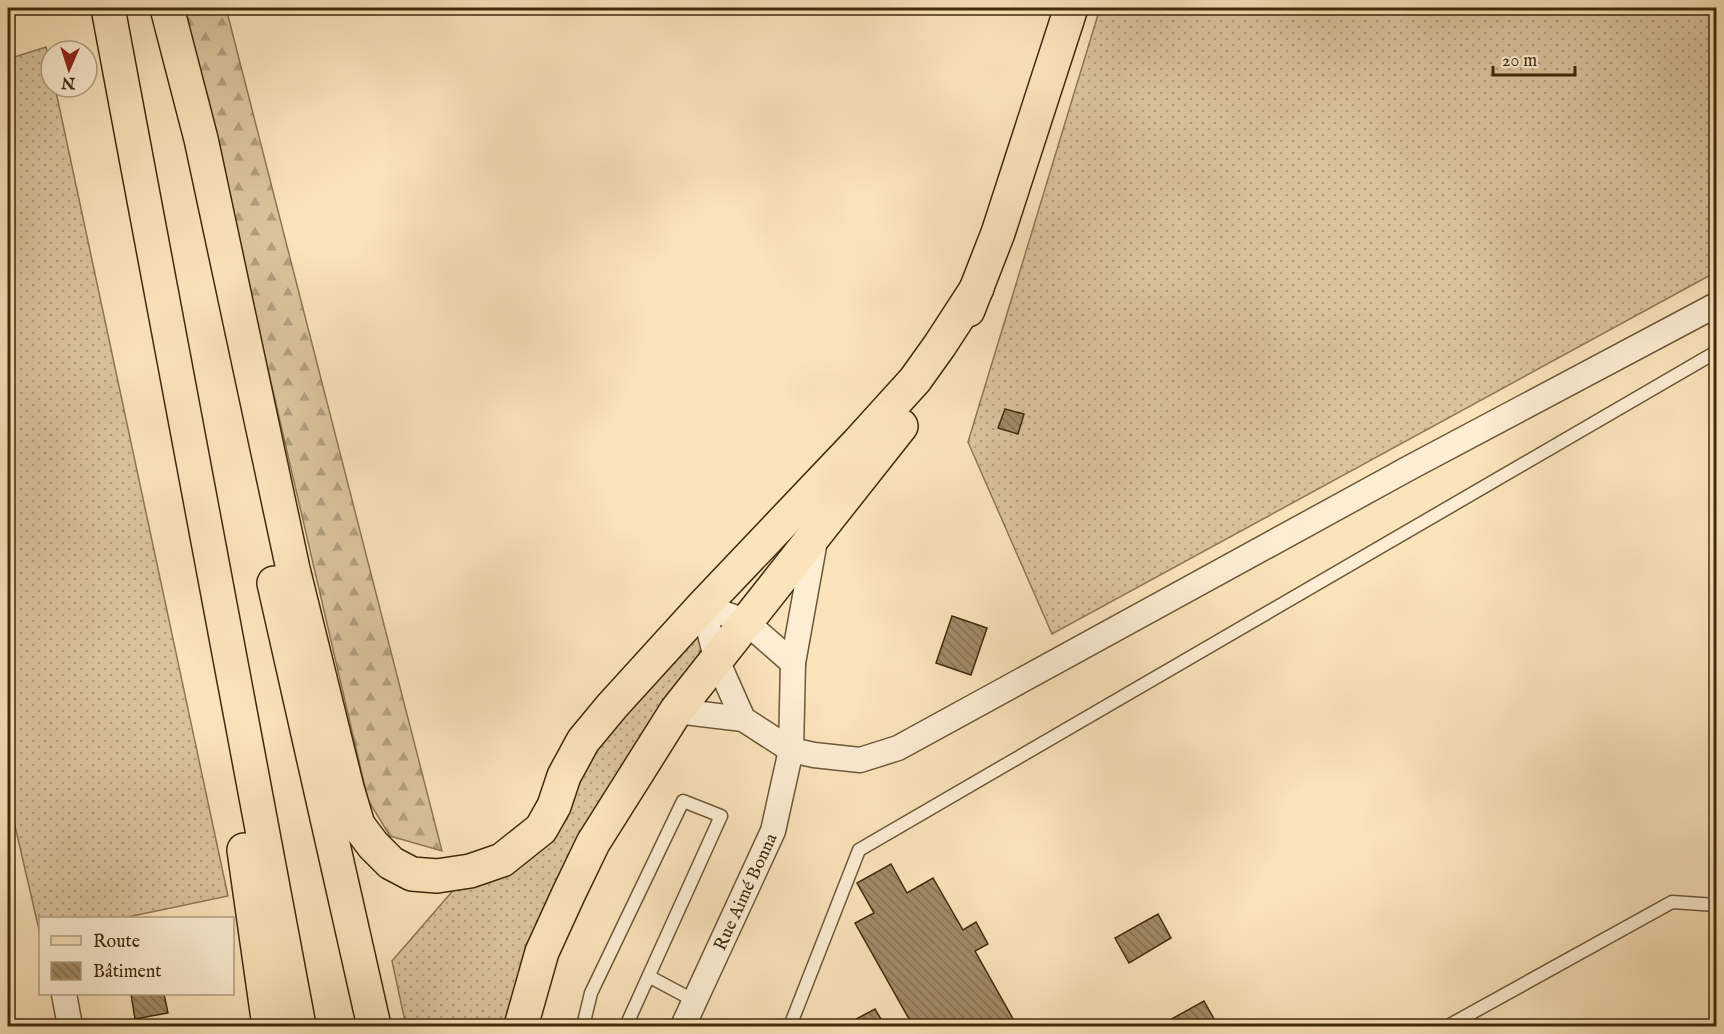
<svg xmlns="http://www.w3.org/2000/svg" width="1724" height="1034" viewBox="0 0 1724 1034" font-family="'IM FELL English',serif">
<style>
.grass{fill:url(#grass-dots);stroke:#8d7754;stroke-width:1.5}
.forest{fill:url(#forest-firs);stroke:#8d7754;stroke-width:1.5}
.building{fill:url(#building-back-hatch);stroke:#3f2a0c;stroke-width:1.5}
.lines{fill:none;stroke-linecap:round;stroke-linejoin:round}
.lane-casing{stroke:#6e5838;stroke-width:15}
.street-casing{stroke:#6e5838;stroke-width:27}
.primary-casing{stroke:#3f2a0c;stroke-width:36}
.lane{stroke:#fcedd3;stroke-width:12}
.street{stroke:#fcedd3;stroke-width:24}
.primary{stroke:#fbe3bb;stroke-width:33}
.labels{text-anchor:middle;stroke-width:4.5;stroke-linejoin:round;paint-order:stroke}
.street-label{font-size:18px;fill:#3f2a0c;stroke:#fcedd3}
</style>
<defs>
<pattern id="grass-dots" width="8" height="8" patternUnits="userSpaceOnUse" patternTransform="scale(1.5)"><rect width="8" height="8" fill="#dbc49d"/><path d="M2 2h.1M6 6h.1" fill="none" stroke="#b39f7e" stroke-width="1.8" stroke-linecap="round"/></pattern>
<pattern id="forest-firs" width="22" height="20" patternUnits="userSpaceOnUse" patternTransform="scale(1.5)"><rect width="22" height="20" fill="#dbc49d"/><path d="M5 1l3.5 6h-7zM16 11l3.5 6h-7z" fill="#b39f7e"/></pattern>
<pattern id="building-back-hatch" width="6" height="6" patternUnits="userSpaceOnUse" patternTransform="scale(1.5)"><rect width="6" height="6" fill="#a18a67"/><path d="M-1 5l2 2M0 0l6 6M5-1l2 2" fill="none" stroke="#857153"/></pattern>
</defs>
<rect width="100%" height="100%" fill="#fbe3bb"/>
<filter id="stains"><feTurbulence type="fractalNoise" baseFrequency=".00333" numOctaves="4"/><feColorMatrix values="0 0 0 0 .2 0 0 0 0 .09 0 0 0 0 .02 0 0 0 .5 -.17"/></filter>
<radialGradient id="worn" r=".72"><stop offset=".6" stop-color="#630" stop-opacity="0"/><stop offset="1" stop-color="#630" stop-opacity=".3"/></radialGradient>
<g class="grass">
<path d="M 1100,8 L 1716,8 L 1716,272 L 1052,634 L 968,442 Z"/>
<path d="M 46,47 L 51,69 L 51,87 L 55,87 L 228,896 L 123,918 L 40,918 L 40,934 L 8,796 L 8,59 Z"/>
<path d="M 710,619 L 686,697 L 676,711 L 521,1026 L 406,1026 L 392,961 L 470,871 L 502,860 L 564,776 Z"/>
</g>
<path class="forest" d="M 184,8 L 226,8 L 442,851 L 390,836 L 368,800 Z"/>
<g class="building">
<path d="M 1005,409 L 1024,414 L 1018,434 L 998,428 Z"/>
<path d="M 952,616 L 987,628 L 971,675 L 936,663 Z"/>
<path d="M 891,864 L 907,893 L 933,878 L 963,930 L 976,922 L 988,944 L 975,951 L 1017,1026 L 913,1026 L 855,923 L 874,913 L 857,883 Z"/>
<path d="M 1158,914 L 1171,938 L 1129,963 L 1115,938 Z"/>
<path d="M 131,994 L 164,994 L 168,1013 L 135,1019 Z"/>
<path d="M 1204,1001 L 1218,1026 L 1159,1026 Z"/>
<path d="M 875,1009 L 885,1026 L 843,1026 Z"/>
</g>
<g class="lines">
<defs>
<g id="lane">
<path d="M 650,977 L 695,1001"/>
<path d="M 583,1026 L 591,993 L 683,801 L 721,816 L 626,1026"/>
<path d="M 790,1026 L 859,850 L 1716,352"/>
<path d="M 1448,1026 L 1672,902 L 1716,905"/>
</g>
<g id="street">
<path d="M 703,606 L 716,658 L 743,719"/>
<path d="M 703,606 L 745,621 L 793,663"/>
<path d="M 676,711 L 743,719 L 791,750 L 814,755 L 860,760 L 898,748 L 1411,467 L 1716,305"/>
<path d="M 64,994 L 70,1026"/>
<path id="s1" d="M 683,1026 L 773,831 L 791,750 L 793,663 L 816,535"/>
</g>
<g id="primary">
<path d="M 108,8 L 299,1026"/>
<path d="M 167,8 L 201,139 L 293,569 L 347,788 L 358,825 L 373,845 L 391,863 L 412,874 L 437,876 L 470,871 L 502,860 L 541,829 L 554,806 L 564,776 L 583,741 L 612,706 L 703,606 L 857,444 L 915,380 L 940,345 L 977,288"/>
<path d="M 968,310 L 998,233 L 1071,8"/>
<path d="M 274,583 L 374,1026"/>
<path d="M 244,850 L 269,1026"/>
<path d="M 521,1026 L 542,952 L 568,895 L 593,843 L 676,711 L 901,426"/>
</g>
</defs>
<use href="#lane" class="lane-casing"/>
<use href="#street" class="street-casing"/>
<use href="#primary" class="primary-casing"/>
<use href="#lane" class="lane"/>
<use href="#street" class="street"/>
<use href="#primary" class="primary"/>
</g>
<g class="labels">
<g class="street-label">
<text dy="6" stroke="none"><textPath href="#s1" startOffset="148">Rue Aimé Bonna</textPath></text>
</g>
</g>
<rect width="1724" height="1034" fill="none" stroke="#fbe3bb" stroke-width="30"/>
<rect x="9" y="9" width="1706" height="1016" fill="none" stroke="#3f2a0c" stroke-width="3"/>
<rect x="15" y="15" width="1694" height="1004" fill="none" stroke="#3f2a0c" stroke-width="1.5"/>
<rect x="39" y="917" width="195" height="78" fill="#fcedd3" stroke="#b09f83" stroke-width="1.5"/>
<rect x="51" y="936" width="30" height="9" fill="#fbe3bb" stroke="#b09f83" stroke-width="1.5"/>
<text x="93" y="947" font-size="18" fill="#3f2a0c">Route</text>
<rect x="51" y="962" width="30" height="18" fill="url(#building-back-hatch)" stroke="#b09f83" stroke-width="1.5"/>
<text x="93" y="977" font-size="18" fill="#3f2a0c">Bâtiment</text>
<g transform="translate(69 69) rotate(183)"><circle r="28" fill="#fcedd3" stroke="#b09f83" stroke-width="1.5"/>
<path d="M0-4.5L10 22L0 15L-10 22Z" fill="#8f2418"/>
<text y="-9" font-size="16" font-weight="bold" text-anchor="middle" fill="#3f2a0c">N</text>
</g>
<path d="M1493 66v9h82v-9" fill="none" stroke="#3f2a0c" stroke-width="3"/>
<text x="1502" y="66" font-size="18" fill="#3f2a0c" stroke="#fcedd3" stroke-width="4.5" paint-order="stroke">20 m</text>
<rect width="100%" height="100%" filter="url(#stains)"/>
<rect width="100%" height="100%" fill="url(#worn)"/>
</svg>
